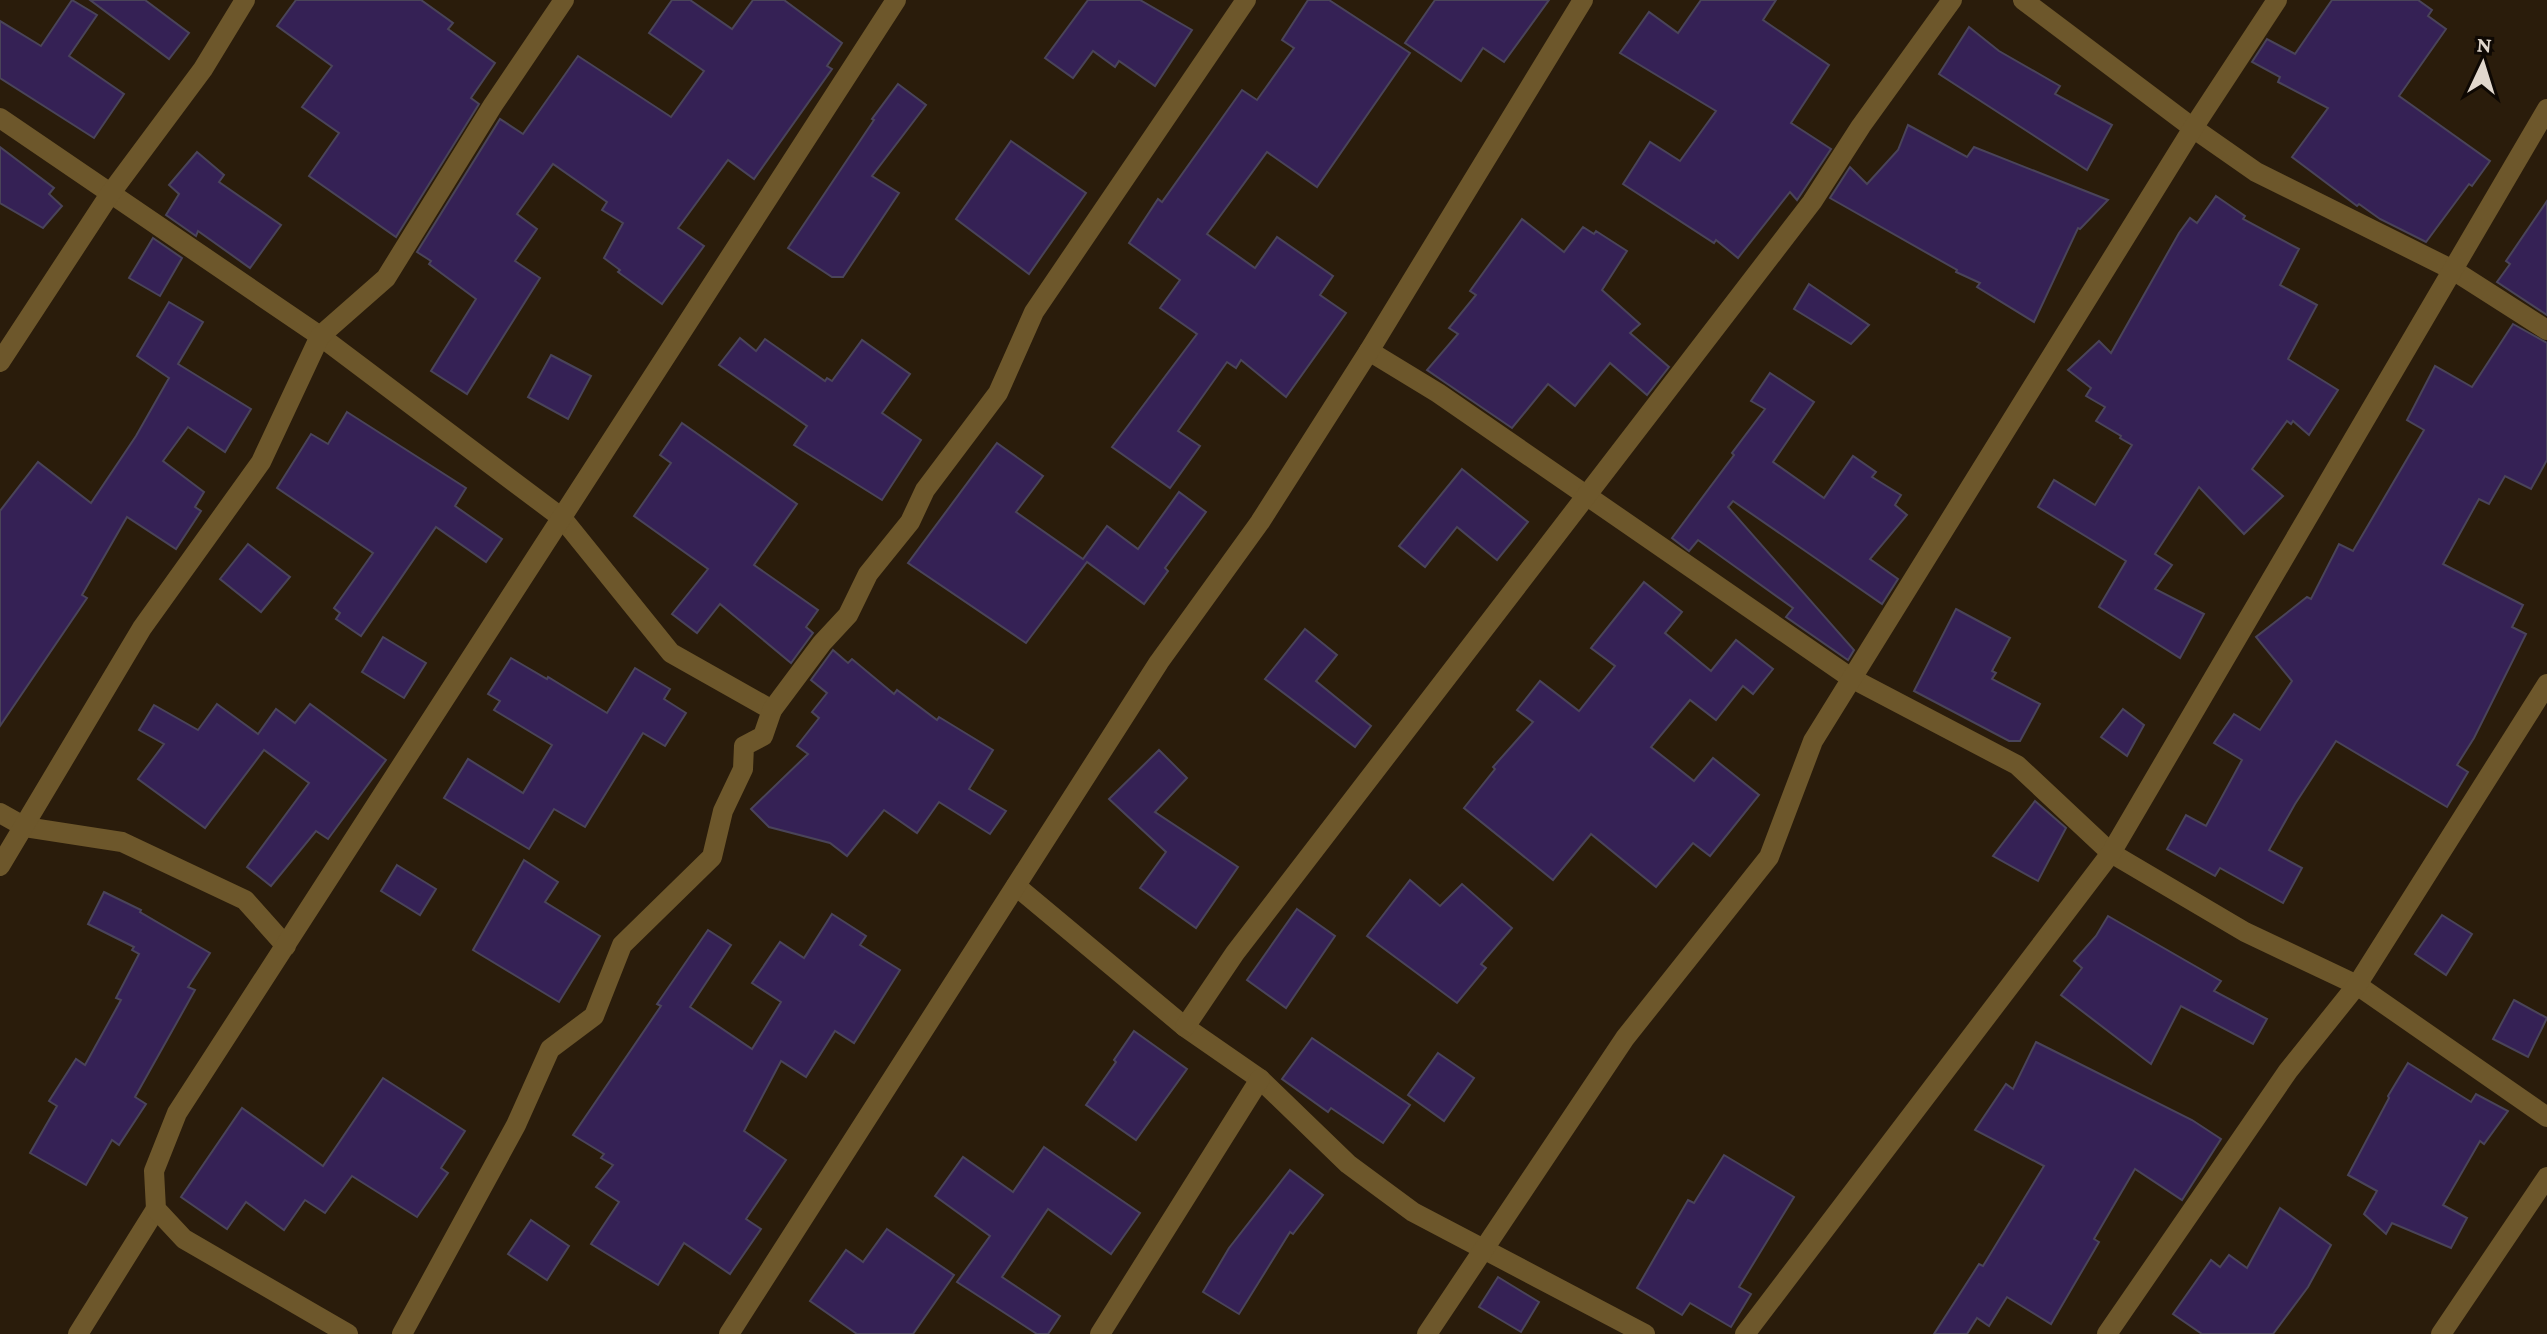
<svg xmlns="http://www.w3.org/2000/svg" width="2547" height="1334" viewBox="0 0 2547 1334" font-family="'Crimson Pro',serif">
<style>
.building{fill:#352155;stroke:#4a4459;stroke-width:2}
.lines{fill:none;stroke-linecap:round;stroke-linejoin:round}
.street{stroke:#6d572b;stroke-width:20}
</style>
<rect width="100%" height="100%" fill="#2a1c0b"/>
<g class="building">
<path d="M 72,0 L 97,15 L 69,56 L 124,94 L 94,138 L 0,78 L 0,21 L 41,46 Z"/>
<path d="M 90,0 L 145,0 L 189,33 L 169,59 Z"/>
<path d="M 296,0 L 421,0 L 453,23 L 448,29 L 495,63 L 471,98 L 479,104 L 396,237 L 309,176 L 339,133 L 302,107 L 332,66 L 277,26 Z"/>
<path d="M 672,0 L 690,0 L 732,29 L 753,0 L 784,0 L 842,43 L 827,66 L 832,69 L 754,179 L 728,160 L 678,228 L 704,246 L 662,304 L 618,272 L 620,270 L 604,258 L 623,223 L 602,210 L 607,202 L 553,164 L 517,214 L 537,229 L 515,261 L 540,278 L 467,394 L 431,371 L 476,299 L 429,264 L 431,261 L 417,252 L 500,119 L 523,134 L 578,56 L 671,117 L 704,71 L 649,33 Z"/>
<path d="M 1088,0 L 1140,0 L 1192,30 L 1155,86 L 1119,61 L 1115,67 L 1093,51 L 1073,78 L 1045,58 Z"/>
<path d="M 1308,0 L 1329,0 L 1410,53 L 1317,187 L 1267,152 L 1207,234 L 1255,268 L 1277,237 L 1333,276 L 1320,295 L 1346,313 L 1286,397 L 1241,360 L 1236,368 L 1227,362 L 1178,431 L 1200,446 L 1170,488 L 1112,447 L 1197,334 L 1160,308 L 1180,280 L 1129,243 L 1158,199 L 1162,202 L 1242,90 L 1257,100 L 1294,48 L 1282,40 Z"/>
<path d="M 1435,0 L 1549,0 L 1504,62 L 1483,48 L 1461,81 L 1405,43 Z"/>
<path d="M 1701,0 L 1776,0 L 1763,20 L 1829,65 L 1791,123 L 1831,149 L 1797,200 L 1790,192 L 1738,258 L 1716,240 L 1714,243 L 1623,184 L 1650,142 L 1680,161 L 1716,111 L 1620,53 L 1649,12 L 1678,33 Z"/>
<path d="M 2332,0 L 2418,0 L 2432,10 L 2428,16 L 2446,29 L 2399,96 L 2490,161 L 2472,186 L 2469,184 L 2426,242 L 2380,219 L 2359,204 L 2357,206 L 2292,157 L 2328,108 L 2278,82 L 2280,77 L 2252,62 L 2267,39 L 2295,54 Z"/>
<path d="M 1969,27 L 1999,51 L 2060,86 L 2055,94 L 2112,125 L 2087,170 L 1939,74 Z"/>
<path d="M 898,84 L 926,105 L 872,176 L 899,193 L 843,277 L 832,277 L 788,248 L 874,120 L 872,119 Z"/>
<path d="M 1908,125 L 1967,157 L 1974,147 L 2108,200 L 2080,229 L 2078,228 L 2034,322 L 1977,287 L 1980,283 L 1956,272 L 1957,270 L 1830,198 L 1850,167 L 1867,184 L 1898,150 Z"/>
<path d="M 1011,141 L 1086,193 L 1029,274 L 956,219 Z"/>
<path d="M 0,147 L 54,188 L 49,194 L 62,206 L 43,228 L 0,203 Z"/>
<path d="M 197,152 L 224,175 L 219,182 L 281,225 L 250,268 L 198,231 L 196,236 L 166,215 L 179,194 L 169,185 Z"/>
<path d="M 2216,196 L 2245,216 L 2243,219 L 2299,249 L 2280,285 L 2317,305 L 2288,359 L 2338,390 L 2309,435 L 2293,421 L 2291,424 L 2287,421 L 2252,469 L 2283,496 L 2244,534 L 2199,487 L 2155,554 L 2172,565 L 2155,589 L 2204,614 L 2180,658 L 2099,607 L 2126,561 L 2038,507 L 2054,480 L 2095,505 L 2132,445 L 2120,438 L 2121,436 L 2096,421 L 2105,407 L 2086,396 L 2091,388 L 2068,370 L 2099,341 L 2111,353 L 2179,233 L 2190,218 L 2197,223 Z"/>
<path d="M 2547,201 L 2547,315 L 2497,282 L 2510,264 L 2506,261 Z"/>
<path d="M 1522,219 L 1564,252 L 1583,227 L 1594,234 L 1596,231 L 1627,251 L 1602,290 L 1640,324 L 1630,333 L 1669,367 L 1647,395 L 1610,363 L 1575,406 L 1548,384 L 1512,428 L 1427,370 L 1458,334 L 1449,328 L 1476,295 L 1470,291 Z"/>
<path d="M 153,238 L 182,258 L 160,296 L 129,278 Z"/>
<path d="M 1809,284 L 1869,325 L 1851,344 L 1794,309 Z"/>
<path d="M 169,302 L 203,322 L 178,364 L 251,409 L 225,452 L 188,427 L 163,461 L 204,492 L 195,507 L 201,511 L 176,549 L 127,517 L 82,595 L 87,598 L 0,726 L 0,511 L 38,462 L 91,503 L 136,436 L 169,378 L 137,356 Z"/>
<path d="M 2513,324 L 2547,343 L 2547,460 L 2531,489 L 2505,476 L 2489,504 L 2479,499 L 2443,564 L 2523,605 L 2512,627 L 2526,634 L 2474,738 L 2457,765 L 2468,772 L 2447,807 L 2336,741 L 2295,804 L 2269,850 L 2302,868 L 2283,903 L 2220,868 L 2215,876 L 2167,849 L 2186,815 L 2206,826 L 2242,760 L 2214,743 L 2234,714 L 2260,730 L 2292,681 L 2256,637 L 2307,597 L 2311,599 L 2339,544 L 2353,551 L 2424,430 L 2407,420 L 2435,366 L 2472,387 Z"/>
<path d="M 740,338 L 756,351 L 765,339 L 825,381 L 827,378 L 832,381 L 862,340 L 910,374 L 882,413 L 921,440 L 882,500 L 794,445 L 807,426 L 719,365 Z"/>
<path d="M 551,355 L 591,376 L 568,419 L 528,397 Z"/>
<path d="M 1770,373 L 1814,402 L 1773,462 L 1824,498 L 1853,456 L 1876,472 L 1872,477 L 1901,495 L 1895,505 L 1907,515 L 1870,559 L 1898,579 L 1882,604 L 1733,501 L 1728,507 L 1854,650 L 1848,660 L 1786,617 L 1793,608 L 1698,540 L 1689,551 L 1672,538 L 1734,455 L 1732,453 L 1765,409 L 1751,401 Z"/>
<path d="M 347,412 L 466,488 L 455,506 L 502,539 L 486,562 L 436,527 L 361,636 L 336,619 L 340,613 L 334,608 L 373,553 L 277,488 L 311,434 L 328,444 Z"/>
<path d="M 682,423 L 797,504 L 754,565 L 818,610 L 806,627 L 813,633 L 791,663 L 720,604 L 697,633 L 672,614 L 708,569 L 634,516 L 671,463 L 660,455 Z"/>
<path d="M 997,443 L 1043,476 L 1016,512 L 1083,559 L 1107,526 L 1138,549 L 1179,492 L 1206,512 L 1165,568 L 1168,571 L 1144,604 L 1087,562 L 1026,643 L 908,563 Z"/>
<path d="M 1462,469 L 1528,522 L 1497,560 L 1457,527 L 1425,567 L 1399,546 Z"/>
<path d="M 248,544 L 290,577 L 261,612 L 220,579 Z"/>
<path d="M 1644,582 L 1682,612 L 1665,633 L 1711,671 L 1736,640 L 1773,669 L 1753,694 L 1743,686 L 1716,720 L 1690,700 L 1651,747 L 1694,781 L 1713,758 L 1759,795 L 1710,856 L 1693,843 L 1656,887 L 1591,834 L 1553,880 L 1464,808 L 1495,769 L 1493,767 L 1533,722 L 1517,710 L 1540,681 L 1579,711 L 1615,666 L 1591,648 Z"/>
<path d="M 1956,609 L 2010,638 L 1992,671 L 1996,673 L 1992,679 L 2040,704 L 2020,741 L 2009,741 L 1914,691 Z"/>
<path d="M 1305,629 L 1337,655 L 1316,681 L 1371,726 L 1355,747 L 1265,679 Z"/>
<path d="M 383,637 L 426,663 L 404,698 L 362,672 Z"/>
<path d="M 833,650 L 848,663 L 852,659 L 894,694 L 897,690 L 937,720 L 939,717 L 993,750 L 969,789 L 1006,811 L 990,834 L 939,802 L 917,833 L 884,810 L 847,856 L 830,843 L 769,827 L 751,809 L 808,754 L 797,746 L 819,718 L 812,712 L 827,693 L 811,680 Z"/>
<path d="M 511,658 L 547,679 L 548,677 L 607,713 L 635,668 L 670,689 L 664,699 L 686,713 L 665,746 L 643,733 L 585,827 L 554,809 L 529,849 L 444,798 L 468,759 L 523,793 L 552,745 L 494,710 L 500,701 L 488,694 Z"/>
<path d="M 217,704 L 258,734 L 276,709 L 295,723 L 310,704 L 386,760 L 328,839 L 316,831 L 271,886 L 247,867 L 309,783 L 264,750 L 205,828 L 138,779 L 164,744 L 139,730 L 154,705 L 198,730 Z"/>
<path d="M 2123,709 L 2144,725 L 2127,756 L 2101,737 Z"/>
<path d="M 1159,750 L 1187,778 L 1155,812 L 1238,867 L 1196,928 L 1140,888 L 1166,852 L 1109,799 Z"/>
<path d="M 2035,801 L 2066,828 L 2038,881 L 1993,856 Z"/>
<path d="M 524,860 L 558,882 L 545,902 L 600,936 L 559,1002 L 473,950 Z"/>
<path d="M 397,865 L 436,889 L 420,915 L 381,891 Z"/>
<path d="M 1410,880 L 1440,906 L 1462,884 L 1512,928 L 1481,964 L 1486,968 L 1457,1003 L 1367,936 Z"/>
<path d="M 104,892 L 141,910 L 140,912 L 210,953 L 188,987 L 195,990 L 135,1097 L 146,1104 L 119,1145 L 112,1140 L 86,1185 L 30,1153 L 57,1106 L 49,1101 L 76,1059 L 85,1065 L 121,1000 L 116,998 L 139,954 L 132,950 L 134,947 L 88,924 Z"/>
<path d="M 1297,909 L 1335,936 L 1286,1008 L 1247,980 Z"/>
<path d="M 832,914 L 866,936 L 860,945 L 900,970 L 854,1043 L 835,1031 L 806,1077 L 781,1061 L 744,1131 L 786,1160 L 746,1219 L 761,1229 L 730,1274 L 684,1243 L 658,1285 L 591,1244 L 619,1202 L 596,1187 L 613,1165 L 601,1158 L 604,1154 L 573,1135 L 661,1006 L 657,1004 L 708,930 L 731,945 L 690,1007 L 752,1049 L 781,1002 L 752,983 L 780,942 L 804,958 Z"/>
<path d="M 2442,915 L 2472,934 L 2446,975 L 2415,954 Z"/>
<path d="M 2108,916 L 2221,981 L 2214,991 L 2267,1019 L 2253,1044 L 2181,1006 L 2151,1064 L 2061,995 L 2082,968 L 2074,961 L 2096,936 Z"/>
<path d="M 2514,1000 L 2547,1018 L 2528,1057 L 2493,1039 Z"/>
<path d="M 1134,1031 L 1187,1069 L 1136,1140 L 1086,1105 L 1116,1062 L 1114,1060 Z"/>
<path d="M 1312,1038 L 1410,1105 L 1383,1143 L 1331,1108 L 1328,1112 L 1282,1079 Z"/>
<path d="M 2036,1042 L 2192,1120 L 2221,1139 L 2182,1200 L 2135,1169 L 2094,1239 L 2099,1242 L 2051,1324 L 2007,1297 L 1989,1326 L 1977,1318 L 1967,1334 L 1934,1334 L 1979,1264 L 1983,1266 L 2044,1166 L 1975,1130 L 2006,1084 L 2013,1089 Z"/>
<path d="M 1438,1053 L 1474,1078 L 1444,1121 L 1408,1095 Z"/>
<path d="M 2408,1063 L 2471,1102 L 2476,1094 L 2508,1111 L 2484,1144 L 2480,1141 L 2443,1205 L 2467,1218 L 2451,1248 L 2392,1223 L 2386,1234 L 2364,1214 L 2377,1191 L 2348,1175 L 2389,1098 L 2388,1096 Z"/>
<path d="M 383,1078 L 465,1131 L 441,1168 L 448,1173 L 417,1217 L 352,1176 L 325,1213 L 305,1200 L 284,1230 L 246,1202 L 227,1229 L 181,1197 L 242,1108 L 323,1166 Z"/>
<path d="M 1044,1147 L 1140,1213 L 1111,1254 L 1048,1209 L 1002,1277 L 1060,1316 L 1048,1334 L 1037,1334 L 957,1282 L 990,1236 L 935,1196 L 963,1157 L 1013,1192 Z"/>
<path d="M 1724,1155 L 1794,1197 L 1739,1287 L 1751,1294 L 1731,1327 L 1690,1303 L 1682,1315 L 1637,1288 L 1688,1200 L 1694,1203 Z"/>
<path d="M 1290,1170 L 1323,1195 L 1293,1234 L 1290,1232 L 1239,1314 L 1203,1292 L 1229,1248 Z"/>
<path d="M 2280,1208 L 2331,1245 L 2308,1287 L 2273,1334 L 2202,1334 L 2173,1314 L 2211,1260 L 2220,1267 L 2229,1255 L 2247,1268 Z"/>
<path d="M 531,1220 L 569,1246 L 547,1280 L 508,1254 Z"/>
<path d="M 887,1229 L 954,1275 L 913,1334 L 857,1334 L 810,1301 L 846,1250 L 863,1262 Z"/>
<path d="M 1498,1277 L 1539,1302 L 1521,1332 L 1479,1307 Z"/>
</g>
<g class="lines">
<g class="street">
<path d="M 2023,0 L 2193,128 L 2256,172 L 2453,270 L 2547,330"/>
<path d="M 0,118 L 320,336 L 562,518 L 671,653 L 772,710"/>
<path d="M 1369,351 L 1438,393 L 1851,678 L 2017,765 L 2111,853 L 2245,932 L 2357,985 L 2547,1117"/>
<path d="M 0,362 L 110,194 L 203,69 L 245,0"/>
<path d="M 0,813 L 25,827 L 122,842 L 245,900 L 286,946"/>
<path d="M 0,866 L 142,628 L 261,462 L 320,336 L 386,278 L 493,105 L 564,0"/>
<path d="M 1016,886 L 1185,1027 L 1260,1079 L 1348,1164 L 1413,1212 L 1645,1334"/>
<path d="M 1185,1027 L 1235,953 L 1812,202 L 1861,126 L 1952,0"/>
<path d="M 78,1334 L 156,1209"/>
<path d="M 348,1334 L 184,1239 L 156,1209 L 154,1171 L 177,1113 L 896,0"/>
<path d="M 402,1334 L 516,1125 L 550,1049 L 594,1016 L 622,945 L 712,857 L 723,811 L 743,769 L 744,746 L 763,736 L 772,710 L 822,643 L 848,615 L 868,574 L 910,522 L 925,490 L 998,393 L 1034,312 L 1246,0"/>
<path d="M 729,1334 L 1159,662 L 1260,522 L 1369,351 L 1583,0"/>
<path d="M 1100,1334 L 1260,1079"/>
<path d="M 1427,1334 L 1625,1038 L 1769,857 L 1813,741 L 2193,128 L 2277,0"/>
<path d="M 1745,1334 L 2111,853 L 2547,109"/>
<path d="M 2107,1334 L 2288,1071 L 2357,985 L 2547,684"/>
<path d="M 2441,1334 L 2547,1177"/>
</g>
</g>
<g transform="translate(2483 64) rotate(4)" stroke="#0e0803" stroke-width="6" paint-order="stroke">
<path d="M0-6L14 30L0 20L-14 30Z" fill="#e1d7cd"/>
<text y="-12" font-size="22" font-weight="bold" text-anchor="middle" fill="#e1d7cd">N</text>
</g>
</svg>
